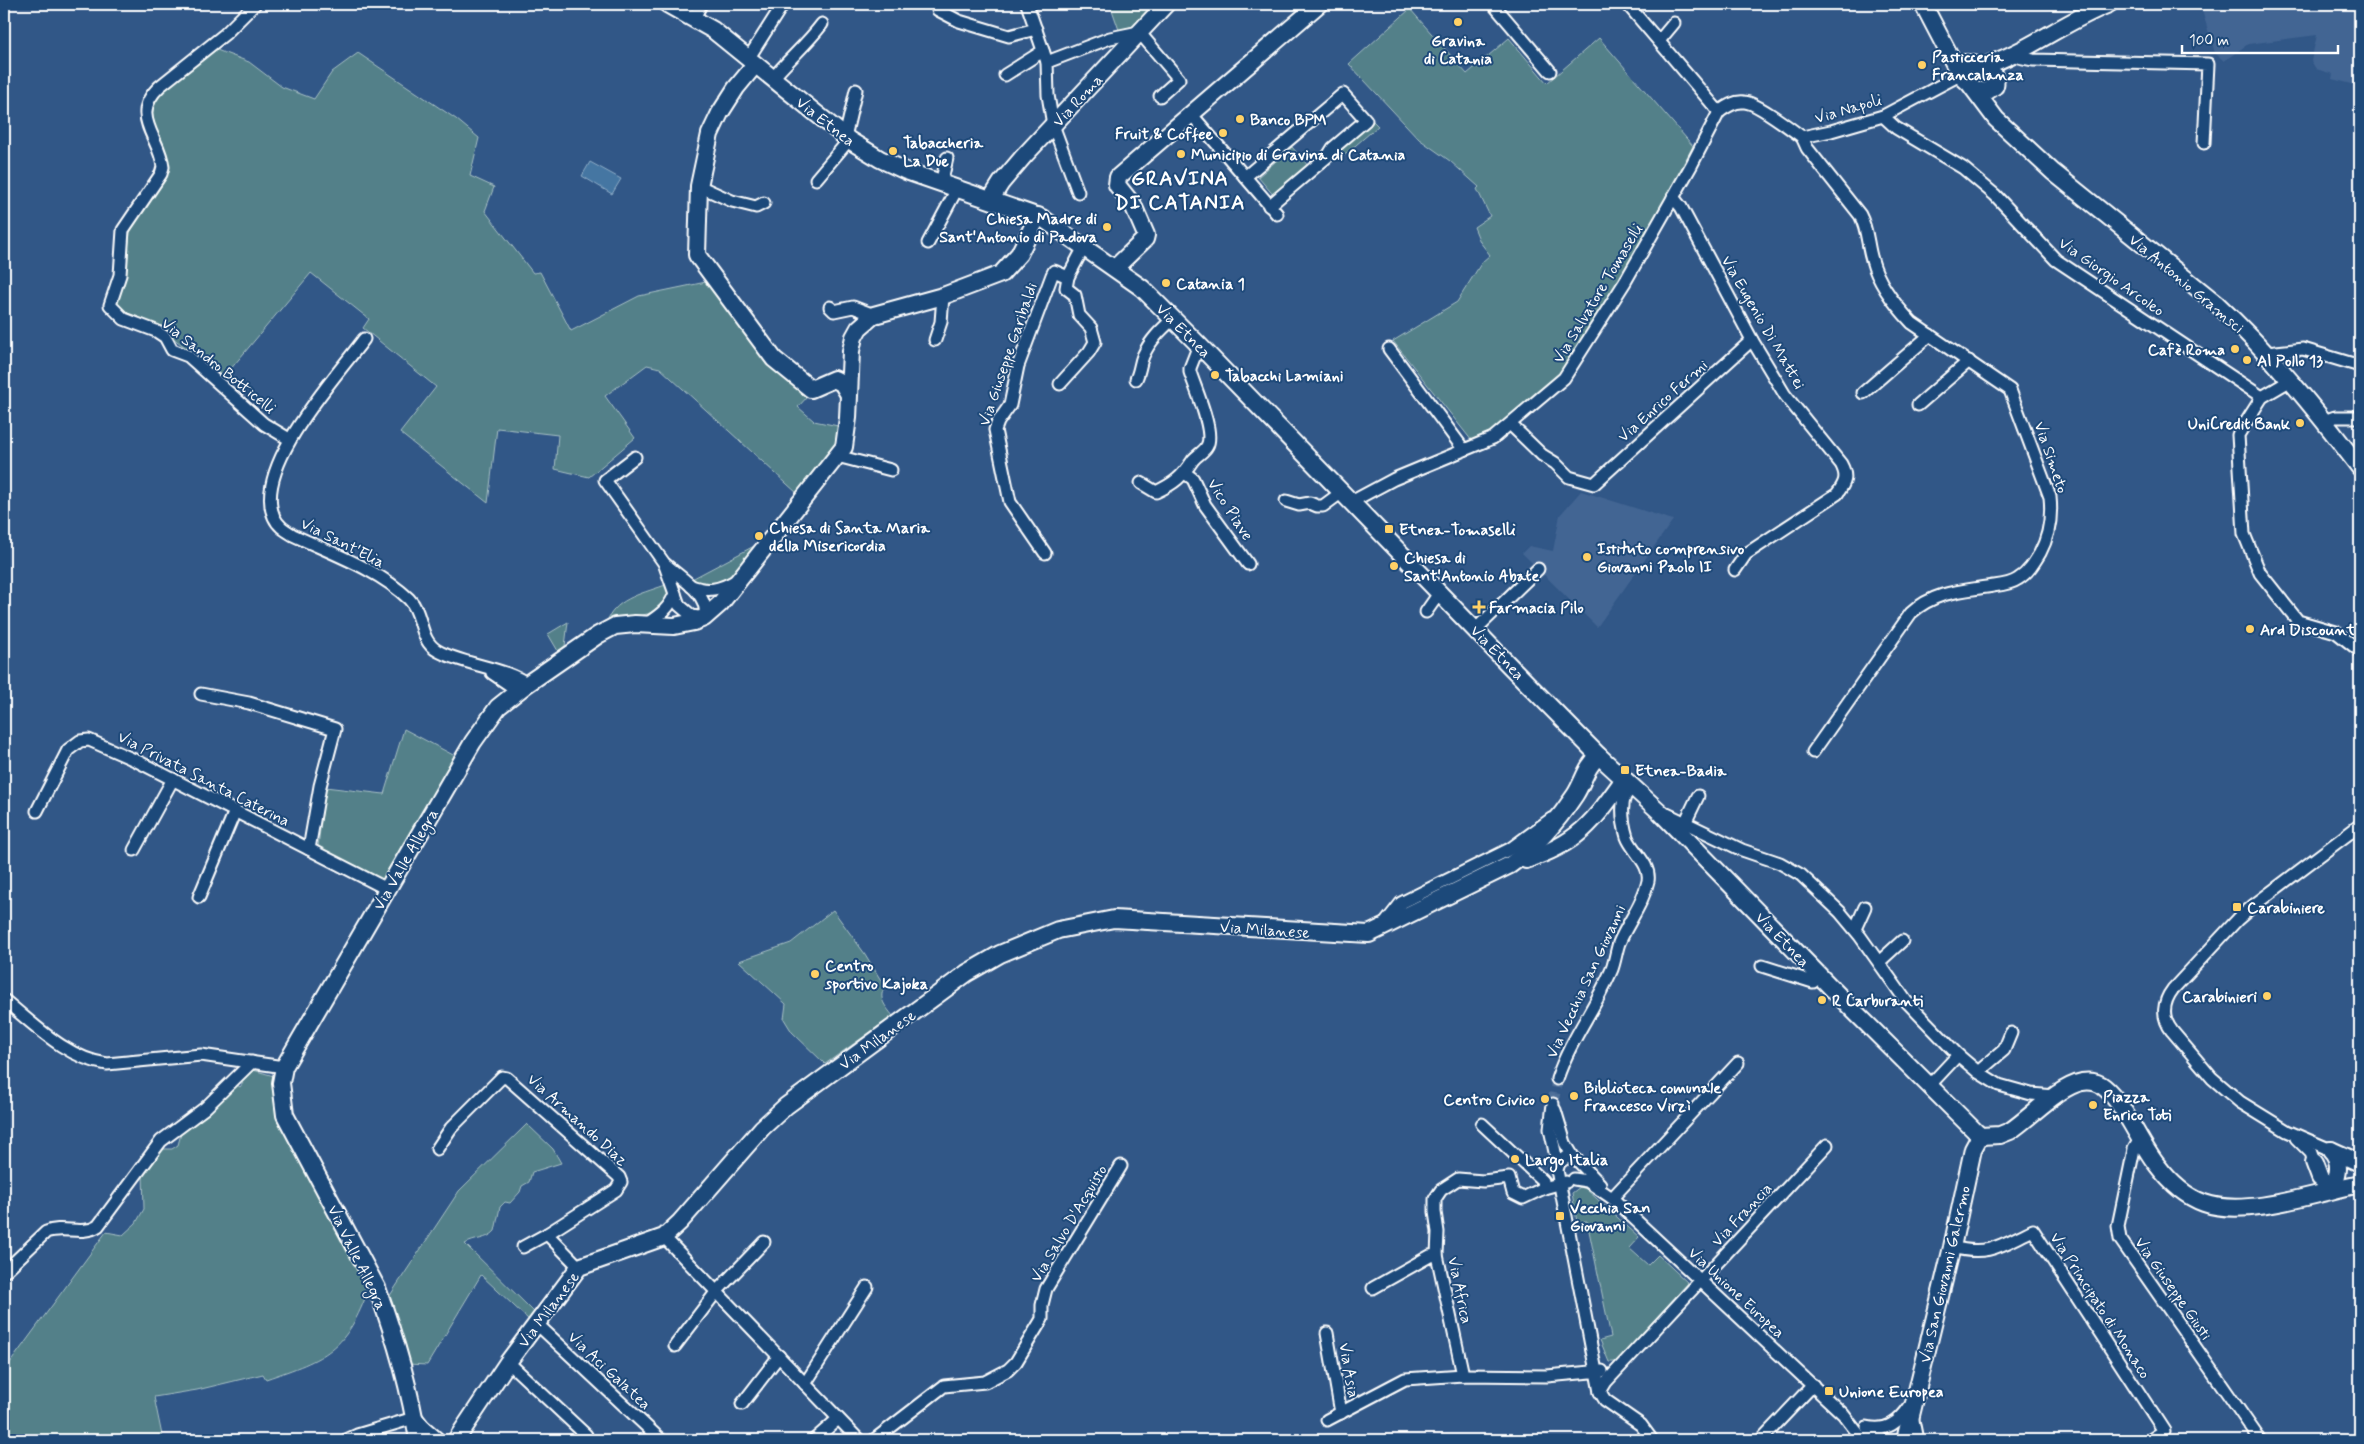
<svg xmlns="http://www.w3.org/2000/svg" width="2364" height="1444" viewBox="0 0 2364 1444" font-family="Mynerve,sans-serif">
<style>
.built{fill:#436593}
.green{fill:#528089;stroke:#a8c0c4}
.water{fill:#4576a2;stroke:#8fadc7}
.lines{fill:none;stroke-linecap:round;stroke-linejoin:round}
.street-tunnel{stroke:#507099;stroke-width:11;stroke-dasharray:11 5.5;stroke-linecap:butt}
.street-casing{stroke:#fff;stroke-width:15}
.secondary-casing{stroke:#fff;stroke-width:20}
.street{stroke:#1f4a7a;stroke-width:11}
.secondary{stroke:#1f4a7a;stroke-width:16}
.poi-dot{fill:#ffd166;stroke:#1f4a7a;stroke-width:2}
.labels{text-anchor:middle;stroke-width:4;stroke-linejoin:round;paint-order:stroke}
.poi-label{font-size:16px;font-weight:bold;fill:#fff;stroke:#1f4a7a;text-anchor:start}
.street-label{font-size:16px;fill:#fff;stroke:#1f4a7a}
.district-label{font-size:21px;font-weight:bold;letter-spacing:1px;fill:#fff;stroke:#1f4a7a}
</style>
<rect width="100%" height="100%" fill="#315787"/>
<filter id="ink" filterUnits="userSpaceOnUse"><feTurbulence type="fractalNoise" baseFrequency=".02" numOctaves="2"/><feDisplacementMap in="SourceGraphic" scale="10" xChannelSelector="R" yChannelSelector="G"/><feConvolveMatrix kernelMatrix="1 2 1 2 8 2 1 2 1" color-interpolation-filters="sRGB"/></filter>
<g filter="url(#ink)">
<g class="built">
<path d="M 2200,4 L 2360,4 L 2360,86 L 2332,79 L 2333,74 L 2316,69 L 2311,61 L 2317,35 L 2248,44 L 2224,61 L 2215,53 Z"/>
<path d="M 1581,491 L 1673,520 L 1597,627 L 1522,553 L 1529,546 L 1553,551 L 1560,515 Z"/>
</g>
<g class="green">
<path d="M 1110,4 L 1161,4 L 1141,24 L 1119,30 Z"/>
<path d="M 1410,9 L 1467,74 L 1509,38 L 1547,83 L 1599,38 L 1693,146 L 1621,281 L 1560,375 L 1493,432 L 1472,441 L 1393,341 L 1457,302 L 1482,262 L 1490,255 L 1480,242 L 1474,227 L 1490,216 L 1477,189 L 1479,187 L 1450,161 L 1419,139 L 1349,64 Z"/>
<path d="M 214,49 L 249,62 L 282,87 L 314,99 L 332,72 L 358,53 L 456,119 L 479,138 L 470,176 L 494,187 L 485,211 L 533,273 L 540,272 L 571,331 L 639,296 L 706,282 L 767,360 L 808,396 L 798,407 L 814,421 L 838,426 C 840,451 812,475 798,494 L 660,368 L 647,365 L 605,396 L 635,438 L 589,477 L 555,469 L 558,435 L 497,428 L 488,503 L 400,433 L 436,387 L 363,328 L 369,319 L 311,273 L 224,377 L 173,338 L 163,327 L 137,319 L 118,307 L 117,299 C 131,278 125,249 132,224 C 137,206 161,187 169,166 C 166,150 156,138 152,122 C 145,93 194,65 214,49 Z"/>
<path d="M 1372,120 L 1378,126 L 1341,158 L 1338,150 Z"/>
<path d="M 1292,147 L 1309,167 L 1275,197 L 1258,177 Z"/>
<path d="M 756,545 C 746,559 728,586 709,585 C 703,585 696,582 690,580 Z"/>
<path d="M 668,584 C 670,621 632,614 607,621 C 617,597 645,593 668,584 Z"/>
<path d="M 568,622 L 565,646 L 558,651 L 548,634 Z"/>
<path d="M 404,729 L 455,756 L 381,881 L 318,847 L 325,787 L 384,794 Z"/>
<path d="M 833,910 L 865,954 L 885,987 C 877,998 886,1007 893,1016 L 825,1064 L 792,1032 L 784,1019 L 786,1004 L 739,961 L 791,943 Z"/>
<path d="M 253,1070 L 274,1076 L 274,1101 L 277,1113 L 369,1288 C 346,1351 327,1358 266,1379 L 263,1374 L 197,1390 L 154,1397 L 163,1440 L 4,1440 L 4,1371 L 106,1232 L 123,1235 L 136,1223 L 144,1209 L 143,1174 L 162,1149 L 172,1149 L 178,1145 L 182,1130 L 211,1109 L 237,1085 L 240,1087 L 243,1083 L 241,1081 Z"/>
<path d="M 527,1124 L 553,1149 L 561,1163 L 532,1172 L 529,1182 L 522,1186 L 520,1192 L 510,1203 L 505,1202 L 500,1207 L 495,1231 C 487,1240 475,1238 465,1244 L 534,1312 L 529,1320 L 481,1275 L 427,1365 L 407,1364 L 389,1297 L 459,1191 Z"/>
<path d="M 1580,1187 L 1586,1189 L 1639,1237 L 1629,1248 L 1648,1265 L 1658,1255 L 1688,1283 L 1616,1362 L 1609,1362 L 1600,1340 L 1611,1337 L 1587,1221 L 1577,1222 L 1572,1193 Z"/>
</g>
<path class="water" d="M 590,162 L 621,179 L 612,194 L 582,176 Z"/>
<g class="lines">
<path class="street-tunnel" d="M 1553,1104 L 1557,1079"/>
<defs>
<g id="street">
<path d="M 255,4 L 225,34 L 160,86 C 128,116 160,136 163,167 L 161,174 L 123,230 L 120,275 L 110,305 L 124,319 L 156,331 L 165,337 L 172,350 L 188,356 L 264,424 L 289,439"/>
<path d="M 1027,4 L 1047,62 L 1048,95 L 1053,125 L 1078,192"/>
<path d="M 1493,4 L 1550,71"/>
<path d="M 1627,4 L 1719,112"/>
<path d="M 938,10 L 959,21 L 1009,36 L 1036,29"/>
<path d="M 694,19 L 701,4"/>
<path d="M 1659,41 L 1674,23"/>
<path d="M 2018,57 L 2033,60 L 2208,64 L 2204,143"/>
<path d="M 748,59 L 783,4"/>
<path d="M 1047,62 L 1110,38 L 1139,32 L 1179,79 L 1160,96"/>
<path d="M 1005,75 L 1043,51"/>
<path d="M 773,78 C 789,59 807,44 822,24"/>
<path d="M 1192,115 L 1277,214"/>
<path d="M 1883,116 L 1896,128 L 1963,168 L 1995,195 L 2056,260 L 2262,397"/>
<path d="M 845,137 L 856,90"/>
<path d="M 1802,137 L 1807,148 L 1860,215 C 1868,230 1867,244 1872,260 C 1878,283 1896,306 1912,323 L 2010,390 L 2050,497 C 2052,516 2049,536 2040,553 C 2034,563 2028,573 2018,579 C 2011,584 2001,585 1993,586 C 1962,591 1935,591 1911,613 L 1813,752"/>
<path d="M 1245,177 L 1343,94 L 1366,120 L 1333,148 L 1328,156 L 1269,206"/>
<path d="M 816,179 L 849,140"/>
<path d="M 941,184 L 947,158"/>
<path d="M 699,186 L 732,201 L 756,207 L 764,203"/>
<path d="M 1673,197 L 1681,207 L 1752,340 L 1785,395 L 1841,464 C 1848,477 1845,483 1837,494 L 1746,554 L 1735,570"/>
<path d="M 928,243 L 957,189"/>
<path d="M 830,307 L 834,311 L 853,307 L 874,315"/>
<path d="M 364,339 C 336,377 252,467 274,517 C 278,526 285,530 293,535 C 331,553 378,569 409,599 C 424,614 418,640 438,651 C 461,664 510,669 527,684"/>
<path d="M 935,340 L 941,322 L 943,296"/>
<path d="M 1389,349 L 1464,450"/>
<path d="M 2267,353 L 2303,349 L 2360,366"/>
<path d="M 1136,379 C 1140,371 1140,363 1143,356 C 1150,340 1161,330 1174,318"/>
<path d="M 2291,380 L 2262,397 L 2238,435 L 2244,534 L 2260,573 L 2298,621 L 2336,632 L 2360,651"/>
<path d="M 1060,384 L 1089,352 L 1095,342 L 1091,328 L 1079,315 L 1075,295 L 1066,288 L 1068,277 L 1084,247"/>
<path d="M 1863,393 L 1930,335"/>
<path d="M 1918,405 L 1969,361"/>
<path d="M 2324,421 L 2335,417 L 2360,417"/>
<path d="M 1511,425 L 1542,455 L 1555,463 L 1569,477 L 1594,484 L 1752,340"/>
<path d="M 837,456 L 891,470"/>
<path d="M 635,457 L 605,480 L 664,563 L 679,605 L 692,616 L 704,618 C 712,595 679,577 664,563"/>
<path d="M 1185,473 L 1193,479 L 1205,505 L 1248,564"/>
<path d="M 1141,483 L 1156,492 C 1175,483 1182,477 1193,460 C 1197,455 1204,452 1207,446 C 1215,432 1195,388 1190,372 L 1190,368 L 1199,345"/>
<path d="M 1286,501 L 1299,505 L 1310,503 L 1317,506 L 1323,506 L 1342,492"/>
<path d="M 1351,502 L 1394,479 L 1493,438 L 1564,378 L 1625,282 L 1691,166 L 1719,112 C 1727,106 1735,101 1744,102 C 1756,102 1791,129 1802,137 L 1831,131 L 1883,116 L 1960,75"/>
<path d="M 1045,553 L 1010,502 L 995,430 L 998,422 L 1010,405 L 1018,366 L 1052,275 L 1054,271 L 1068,277"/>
<path d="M 691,586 C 708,592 719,590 735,581"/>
<path d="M 1426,612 L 1440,592"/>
<path d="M 645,625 C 658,616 670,609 675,593"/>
<path d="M 1476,629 L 1538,569"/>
<path d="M 492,673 L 511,686 L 515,693"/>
<path d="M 201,694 L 249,703 L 335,729 L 320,786 L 309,849"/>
<path d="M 37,811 L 68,750 L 80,741 L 89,740 L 137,761 L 387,889"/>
<path d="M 1667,814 L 1742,850 L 1780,863 L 1801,875 L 1840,912 L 1860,936 L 1906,1001 L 1958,1055 L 1978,1072 L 1999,1085 L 2031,1094 L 2055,1096"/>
<path d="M 1685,823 L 1698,796"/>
<path d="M 134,850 L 173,779"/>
<path d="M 199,897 L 235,811"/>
<path d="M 1383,926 L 1401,903 L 1510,849 L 1551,819"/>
<path d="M 1855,929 L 1865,907"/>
<path d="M 1879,962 L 1902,941"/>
<path d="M 1762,966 L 1813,982 L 1820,976"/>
<path d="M 4,1000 C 35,1025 66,1058 107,1064 L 201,1055 L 284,1067"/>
<path d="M 1978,1072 L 2004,1050 L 2011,1033"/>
<path d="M 1557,1079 C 1570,1040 1596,1007 1612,969 C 1615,961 1616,952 1619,943 C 1628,922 1643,904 1648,881 C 1651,864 1632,851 1627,837 C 1623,824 1617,793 1634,789"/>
<path d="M 1929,1086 L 1958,1055"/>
<path d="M 1553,1104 L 1550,1129 L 1558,1166"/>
<path d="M 1555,1110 L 1565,1143 L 1574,1158"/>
<path d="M 1482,1124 L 1543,1181 L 1544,1188"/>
<path d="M 2296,1138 L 2311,1153 L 2314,1162"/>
<path d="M 2140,1139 L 2134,1149 L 2118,1226 L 2120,1239 L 2260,1440"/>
<path d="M 437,1149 L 451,1128 L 502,1077 L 507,1078 L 619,1177 L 621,1182 L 616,1190 L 547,1234 L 579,1267"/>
<path d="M 2331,1150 L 2287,1131 L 2240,1102 L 2212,1078 L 2172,1031 C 2161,1017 2163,1002 2173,989 L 2238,919 L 2254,905 L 2360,825"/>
<path d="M 1574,1179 L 1587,1181 L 1612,1198 L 1843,1414 L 1863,1440"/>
<path d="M 1600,1184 L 1577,1160 L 1567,1157 L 1559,1163 L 1557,1170 L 1600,1392 L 1605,1400 L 1641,1425 L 1652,1440"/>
<path d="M 1612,1198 L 1738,1063"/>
<path d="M 664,1237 L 859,1440"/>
<path d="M 523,1247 L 547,1234"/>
<path d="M 1952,1247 C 1988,1257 2001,1245 2033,1230 L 2164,1431 L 2150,1440"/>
<path d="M 4,1272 L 46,1232 C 62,1225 83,1236 98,1226 L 161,1141 L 205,1108 L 252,1062"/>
<path d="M 1373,1288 L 1430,1256 L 1437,1255"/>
<path d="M 536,1323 L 661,1440"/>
<path d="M 1327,1333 L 1341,1413"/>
<path d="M 675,1346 L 717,1291 L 764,1242"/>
<path d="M 508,1362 L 586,1435"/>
<path d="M 1463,1375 L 1437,1255 L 1438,1232 L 1435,1212 L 1435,1199 L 1441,1190 L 1458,1179 L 1483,1181 L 1509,1178 L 1513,1193 L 1523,1198 L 1544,1188 L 1566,1182"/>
<path d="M 805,1384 L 867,1287"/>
<path d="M 1600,1392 L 1606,1382 L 1827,1145"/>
<path d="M 742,1404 L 779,1356"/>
<path d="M 1327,1420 L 1405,1379 L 1463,1375 L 1547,1376 L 1602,1371"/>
<path d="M 1913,1420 L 1917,1440"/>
<path d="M 1867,1427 C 1887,1432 1899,1422 1910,1406"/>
<path d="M 1868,1429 L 1883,1440"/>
<path d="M 346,1440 L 357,1435 L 414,1418"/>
<path d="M 814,1440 L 838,1419"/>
<path d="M 874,1440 L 944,1386 L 985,1382 L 1008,1370 L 1016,1362 L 1042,1319 L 1042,1305 L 1046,1289 L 1121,1166"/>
<path d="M 1761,1440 L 1813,1385"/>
</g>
<g id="secondary">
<path d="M 667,4 L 713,30 L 849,140 L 880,159 L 906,171 L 1042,218 L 1142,288 L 1199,345 L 1512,668 L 1599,756 L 1660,812 L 1851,1008 L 1980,1136 L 2000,1135 L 2010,1131 C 2031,1117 2058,1087 2082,1082 C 2089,1081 2098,1082 2104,1087 C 2124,1103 2140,1144 2157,1165 C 2169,1181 2184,1196 2204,1203 C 2245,1218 2317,1193 2360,1184"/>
<path d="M 1923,4 L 1960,75 L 1969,83 L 1996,119 L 2053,172 L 2217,304 C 2271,354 2316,410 2360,468"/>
<path d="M 755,65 L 736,88 L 720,113 L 710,134 L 699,186 L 697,255 L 774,359 L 811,389 L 834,379 L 842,383 L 848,393"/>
<path d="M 1981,67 C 2026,53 2065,21 2109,4"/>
<path d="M 1958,72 L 1959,68 L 1965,63 C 1978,64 1999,69 1995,86 L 1986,92 L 1974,89"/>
<path d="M 991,199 L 1001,183 L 1023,157 L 1166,4"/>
<path d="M 1115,268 L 1145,239 L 1146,235 L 1133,205 L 1117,185 L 1118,177 L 1319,4"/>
<path d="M 1526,860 C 1578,844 1594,821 1624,779"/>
<path d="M 2331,1150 L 2360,1163"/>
<path d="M 2314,1162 L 2320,1178 L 2333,1189 C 2338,1176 2342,1161 2331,1150"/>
<path d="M 414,1418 L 421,1427 L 436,1440"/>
<path d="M 418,1440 C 410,1389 395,1337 377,1288 L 285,1115 L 281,1083 L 284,1067 L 473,742 L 498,707 L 527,684 L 598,635 L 615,626 L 635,624 L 674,626 L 694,622 L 704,618 L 720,604 L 844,447 L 848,418 L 851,351 L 854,337 L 859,328 L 874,315 L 943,296 L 1001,274 L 1019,254 L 1038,216"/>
<path d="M 456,1440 L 508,1362 L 579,1267 L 664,1237 L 680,1222 L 762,1128 L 786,1106 L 967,973 L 1000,954 L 1058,930 L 1114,919 L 1369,934 L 1510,865 C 1537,846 1557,822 1575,795 C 1584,781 1586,766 1599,756"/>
<path d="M 1905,1440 L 1952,1247 L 1973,1149 L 1980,1136"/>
</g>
</defs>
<use href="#street" class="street-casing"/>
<use href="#secondary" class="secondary-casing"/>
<use href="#street" class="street"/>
<use href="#secondary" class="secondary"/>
</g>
</g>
<g class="poi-dot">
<circle cx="1458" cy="22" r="5"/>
<circle cx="1922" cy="65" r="5"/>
<circle cx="1240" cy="119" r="5"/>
<circle cx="1223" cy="133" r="5"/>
<circle cx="893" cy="151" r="5"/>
<circle cx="1181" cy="154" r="5"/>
<circle cx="1107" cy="227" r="5"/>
<circle cx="1166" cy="283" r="5"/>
<circle cx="2235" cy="349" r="5"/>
<circle cx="2247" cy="360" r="5"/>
<circle cx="1215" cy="375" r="5"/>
<circle cx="2300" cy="423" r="5"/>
<rect x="1384" y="524" width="10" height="10" rx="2.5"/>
<circle cx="759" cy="536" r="5"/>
<circle cx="1587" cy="557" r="5"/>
<circle cx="1394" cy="566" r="5"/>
<path d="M1476.5 599.5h5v5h5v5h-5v5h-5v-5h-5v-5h5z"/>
<circle cx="2250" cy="629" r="5"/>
<rect x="1620" y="765" width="10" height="10" rx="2.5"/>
<rect x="2232" y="902" width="10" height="10" rx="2.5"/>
<circle cx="815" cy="974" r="5"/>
<circle cx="2267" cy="996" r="5"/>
<circle cx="1822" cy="1000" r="5"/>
<circle cx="1574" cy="1096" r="5"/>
<circle cx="1545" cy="1099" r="5"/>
<circle cx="2093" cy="1105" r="5"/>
<circle cx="1515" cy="1159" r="5"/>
<rect x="1555" y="1211" width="10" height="10" rx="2.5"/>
<rect x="1824" y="1386" width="10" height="10" rx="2.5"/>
</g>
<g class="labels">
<g class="poi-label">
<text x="1458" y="46" text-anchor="middle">Gravina<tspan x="1458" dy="18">di Catania</tspan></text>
<text x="1932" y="62">Pasticceria<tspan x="1932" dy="18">Francalanza</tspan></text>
<text x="1250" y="125">Banco BPM</text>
<text x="1213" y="139" text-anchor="end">Fruit &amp; Coffee</text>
<text x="903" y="148">Tabaccheria<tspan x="903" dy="18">La Due</tspan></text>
<text x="1191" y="160">Municipio di Gravina di Catania</text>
<text x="1097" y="224" text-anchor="end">Chiesa Madre di<tspan x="1097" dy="18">Sant'Antonio di Padova</tspan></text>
<text x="1176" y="289">Catania 1</text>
<text x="2225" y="355" text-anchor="end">Cafè Roma</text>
<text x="2257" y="366">Al Pollo 13</text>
<text x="1225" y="381">Tabacchi Lamiani</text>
<text x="2290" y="429" text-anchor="end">UniCredit Bank</text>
<text x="769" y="533">Chiesa di Santa Maria<tspan x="769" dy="18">della Misericordia</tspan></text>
<text x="1399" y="535">Etnea-Tomaselli</text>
<text x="1597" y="554">Istituto comprensivo<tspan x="1597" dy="18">Giovanni Paolo II</tspan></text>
<text x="1404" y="563">Chiesa di<tspan x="1404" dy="18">Sant'Antonio Abate</tspan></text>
<text x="1489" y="613">Farmacia Pilo</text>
<text x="2260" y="635">Ard Discount</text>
<text x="1635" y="776">Etnea-Badia</text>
<text x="2247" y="913">Carabiniere</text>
<text x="825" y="971">Centro<tspan x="825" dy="18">sportivo Kajoka</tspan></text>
<text x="2257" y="1002" text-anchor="end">Carabinieri</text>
<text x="1832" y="1006">R Carburanti</text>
<text x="1584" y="1093">Biblioteca comunale<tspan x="1584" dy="18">Francesco Virzì</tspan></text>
<text x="2103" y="1102">Piazza<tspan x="2103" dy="18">Enrico Toti</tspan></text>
<text x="1535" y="1105" text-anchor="end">Centro Civico</text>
<text x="1525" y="1165">Largo Italia</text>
<text x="1570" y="1213">Vecchia San<tspan x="1570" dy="18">Giovanni</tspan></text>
<text x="1839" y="1397">Unione Europea</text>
</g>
<g class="street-label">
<text transform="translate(1077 100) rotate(-47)" y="6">Via Roma</text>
<text transform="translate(1848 108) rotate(-16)" y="6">Via Napoli</text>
<text transform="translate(826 121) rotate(38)" y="6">Via Etnea</text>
<text transform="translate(2112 276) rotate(35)" y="6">Via Giorgio Arcoleo</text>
<text transform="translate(2187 283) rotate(40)" y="6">Via Antonio Gramsci</text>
<text transform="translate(1597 293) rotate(-59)" y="6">Via Salvatore Tomaselli</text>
<text transform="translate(1764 322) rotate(60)" y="6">Via Eugenio Di Mattei</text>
<text transform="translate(1184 330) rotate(45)" y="6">Via Etnea</text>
<text transform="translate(1007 354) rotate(-71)" y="6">Via Giuseppe Garibaldi</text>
<text transform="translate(219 365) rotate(39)" y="6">Via Sandro Botticelli</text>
<text transform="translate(1662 400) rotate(-42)" y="6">Via Enrico Fermi</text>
<text transform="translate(2052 457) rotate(71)" y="6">Via Simeto</text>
<text transform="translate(1231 509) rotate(57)" y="6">Vico Piave</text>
<text transform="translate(343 542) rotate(27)" y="6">Via Sant'Elia</text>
<text transform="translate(1498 652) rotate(46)" y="6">Via Etnea</text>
<text transform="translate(204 778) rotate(27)" y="6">Via Privata Santa Caterina</text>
<text transform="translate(405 859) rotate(-60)" y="6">Via Valle Allegra</text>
<text transform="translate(1265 929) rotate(4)" y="6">Via Milanese</text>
<text transform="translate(1783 939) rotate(46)" y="6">Via Etnea</text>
<text transform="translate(1585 981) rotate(-65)" y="6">Via Vecchia San Giovanni</text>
<text transform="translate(877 1039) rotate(-36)" y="6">Via Milanese</text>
<text transform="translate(578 1119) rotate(42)" y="6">Via Armando Diaz</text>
<text transform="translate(1741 1214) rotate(-47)" y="6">Via Francia</text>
<text transform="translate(1068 1223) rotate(-59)" y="6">Via Salvo D'Acquisto</text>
<text transform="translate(358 1257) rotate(64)" y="6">Via Valle Allegra</text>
<text transform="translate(1944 1274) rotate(-77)" y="6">Via San Giovanni Galermo</text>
<text transform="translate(2174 1288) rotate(55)" y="6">Via Giuseppe Giusti</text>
<text transform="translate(1461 1290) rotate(78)" y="6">Via Africa</text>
<text transform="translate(1737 1292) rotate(43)" y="6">Via Unione Europea</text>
<text transform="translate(2101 1305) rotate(57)" y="6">Via Principato di Monaco</text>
<text transform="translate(548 1309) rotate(-53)" y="6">Via Milanese</text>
<text transform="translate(610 1370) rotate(43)" y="6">Via Aci Galatea</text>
<text transform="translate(1350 1370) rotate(80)" y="6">Via Asia</text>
</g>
<g class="district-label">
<text x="1180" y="185">GRAVINA<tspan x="1180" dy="24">DI CATANIA</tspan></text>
</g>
</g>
<rect width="2364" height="1444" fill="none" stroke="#1f4a7a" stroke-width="20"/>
<rect x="10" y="10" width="2344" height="1424" fill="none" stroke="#fff" stroke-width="2" filter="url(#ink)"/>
<path d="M2182 45v8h156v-8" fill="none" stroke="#ffffff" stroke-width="2.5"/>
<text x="2189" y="45" font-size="15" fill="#ffffff" stroke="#1f4a7a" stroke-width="4" paint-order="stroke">100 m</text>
</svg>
